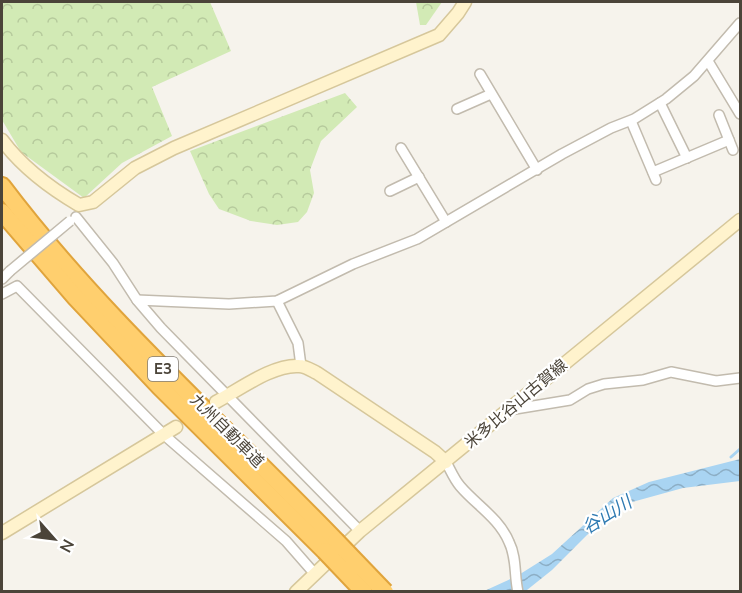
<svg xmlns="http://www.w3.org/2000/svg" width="742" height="593" viewBox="0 0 742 593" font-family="'Nunito Sans','Noto Sans JP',sans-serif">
  <defs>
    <pattern id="forest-crowns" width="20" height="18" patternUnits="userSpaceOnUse" patternTransform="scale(1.5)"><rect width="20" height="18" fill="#d2eab5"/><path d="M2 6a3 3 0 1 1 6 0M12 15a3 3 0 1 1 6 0" fill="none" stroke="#b6ca9c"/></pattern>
    <pattern id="water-waves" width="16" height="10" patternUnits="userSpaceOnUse" patternTransform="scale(1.5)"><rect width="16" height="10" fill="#a9d4f2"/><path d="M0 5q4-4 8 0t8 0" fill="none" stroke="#8caec5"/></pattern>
  </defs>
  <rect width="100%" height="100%" fill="#f6f3ec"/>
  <!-- forest -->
  <g fill="url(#forest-crowns)">
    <polygon points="2,2 210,2 231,51 152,87 172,136 122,163 84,198 21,152 2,120"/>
    <polygon points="416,2 442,2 426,25 420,25"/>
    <polygon points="345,93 357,107 321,141 310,170 314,193 307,212 298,222 277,225 251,221 219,209 209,194 190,151"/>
  </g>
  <!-- water -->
  <polygon fill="url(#water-waves)" points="740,459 740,481 683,488 625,504 587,535 552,570 527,590 482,592 517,576 552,554 613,498 649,482"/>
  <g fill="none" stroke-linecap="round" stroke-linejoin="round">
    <!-- stream -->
    <polyline stroke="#a9d4f2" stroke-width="3" points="731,457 740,449"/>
    <!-- street casing -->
    <g stroke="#c2bbae" stroke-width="12">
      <g id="street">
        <polyline points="708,61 740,114"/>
        <polyline points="480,74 537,170"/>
        <polyline points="660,103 687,158"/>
        <polyline points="457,109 491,94"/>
        <polyline points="719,115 733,150"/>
        <polyline points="631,121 656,180"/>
        <polyline points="401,148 446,222"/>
        <polyline points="653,172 729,140"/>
        <polyline points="390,191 419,177"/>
        <polyline points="76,217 113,263 137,300 161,328 360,531"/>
        <polyline points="2,279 10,271"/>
        <polyline points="2,294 17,286 163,434 286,541 314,573"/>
        <polyline points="137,300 229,304 277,301 353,264 417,239 562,154 611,128 634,119 666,99 694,76 740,23"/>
        <polyline points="277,301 298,343 301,366"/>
        <polyline points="509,410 570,400 588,389 604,384 643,380 671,372 716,381 740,378"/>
        <path d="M446,462C450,469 454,479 460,486C476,505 499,518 509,542C517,558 514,575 518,592"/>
      </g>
    </g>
    <!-- secondary casing -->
    <g stroke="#d6c79b" stroke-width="15">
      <g id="secondary">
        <path d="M2,140C22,167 50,188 79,205L93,202L135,168L174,148L439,35L458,13L465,2"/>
        <path d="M216,402C239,390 273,364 299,366C305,366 311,370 317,373L435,452L446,462"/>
        <polyline points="2,533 176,427"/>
        <polyline points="296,592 360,531 740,220"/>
      </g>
    </g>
    <!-- highway casing -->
    <g stroke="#e0a43c" stroke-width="20">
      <g id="highway">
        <path d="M2,186C100,316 223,424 336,541"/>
        <polyline points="2,212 76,298 159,386 325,551"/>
      </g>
    </g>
    <!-- street -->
    <use href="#street" stroke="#fff" stroke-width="9"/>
    <!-- secondary -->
    <use href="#secondary" stroke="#fff3cd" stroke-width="12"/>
    <!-- highway -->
    <use href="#highway" stroke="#ffcf6e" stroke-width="16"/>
    <!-- street-bridge casing -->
    <g stroke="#c2bbae" stroke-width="12" stroke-linecap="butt">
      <polyline id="street-bridge" points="10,271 70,221"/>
    </g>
    <!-- highway-bridge casing -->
    <g stroke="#e0a43c" stroke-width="20" stroke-linecap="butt">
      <g id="highway-bridge">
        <polyline points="336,541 385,592"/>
        <polyline points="325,551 364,592"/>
      </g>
    </g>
    <!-- street-bridge -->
    <use href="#street-bridge" stroke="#fff" stroke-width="9"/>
    <!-- highway-bridge -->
    <use href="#highway-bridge" stroke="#ffcf6e" stroke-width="16"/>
  </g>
  <g text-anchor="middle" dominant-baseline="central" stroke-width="4.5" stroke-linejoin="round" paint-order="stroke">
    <!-- shield labels -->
    <rect fill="#fff" stroke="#817c74" stroke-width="1.5" x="148" y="357" width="30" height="24" rx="4.5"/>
    <g font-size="15" font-weight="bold" fill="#4b4439">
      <text x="163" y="369">E3</text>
    </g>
    <!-- street labels -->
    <g font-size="16" fill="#4b4439" stroke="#fff">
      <text transform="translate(516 404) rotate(-40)">米多比谷山古賀線</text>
      <text transform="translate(227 431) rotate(45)">九州自動車道</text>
    </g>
    <!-- water labels -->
    <g font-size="18" font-style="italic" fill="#2e7ab2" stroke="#fff">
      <text transform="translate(607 515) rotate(-32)">谷山川</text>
    </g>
  </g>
  <!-- border -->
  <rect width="742" height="593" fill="none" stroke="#4b4439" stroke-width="6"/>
  <!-- north arrow -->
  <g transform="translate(54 539) rotate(118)" stroke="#ffffff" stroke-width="4.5" paint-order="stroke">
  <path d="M0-4.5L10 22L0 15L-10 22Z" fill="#4b4439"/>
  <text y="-9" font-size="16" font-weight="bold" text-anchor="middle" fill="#4b4439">N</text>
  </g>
</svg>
